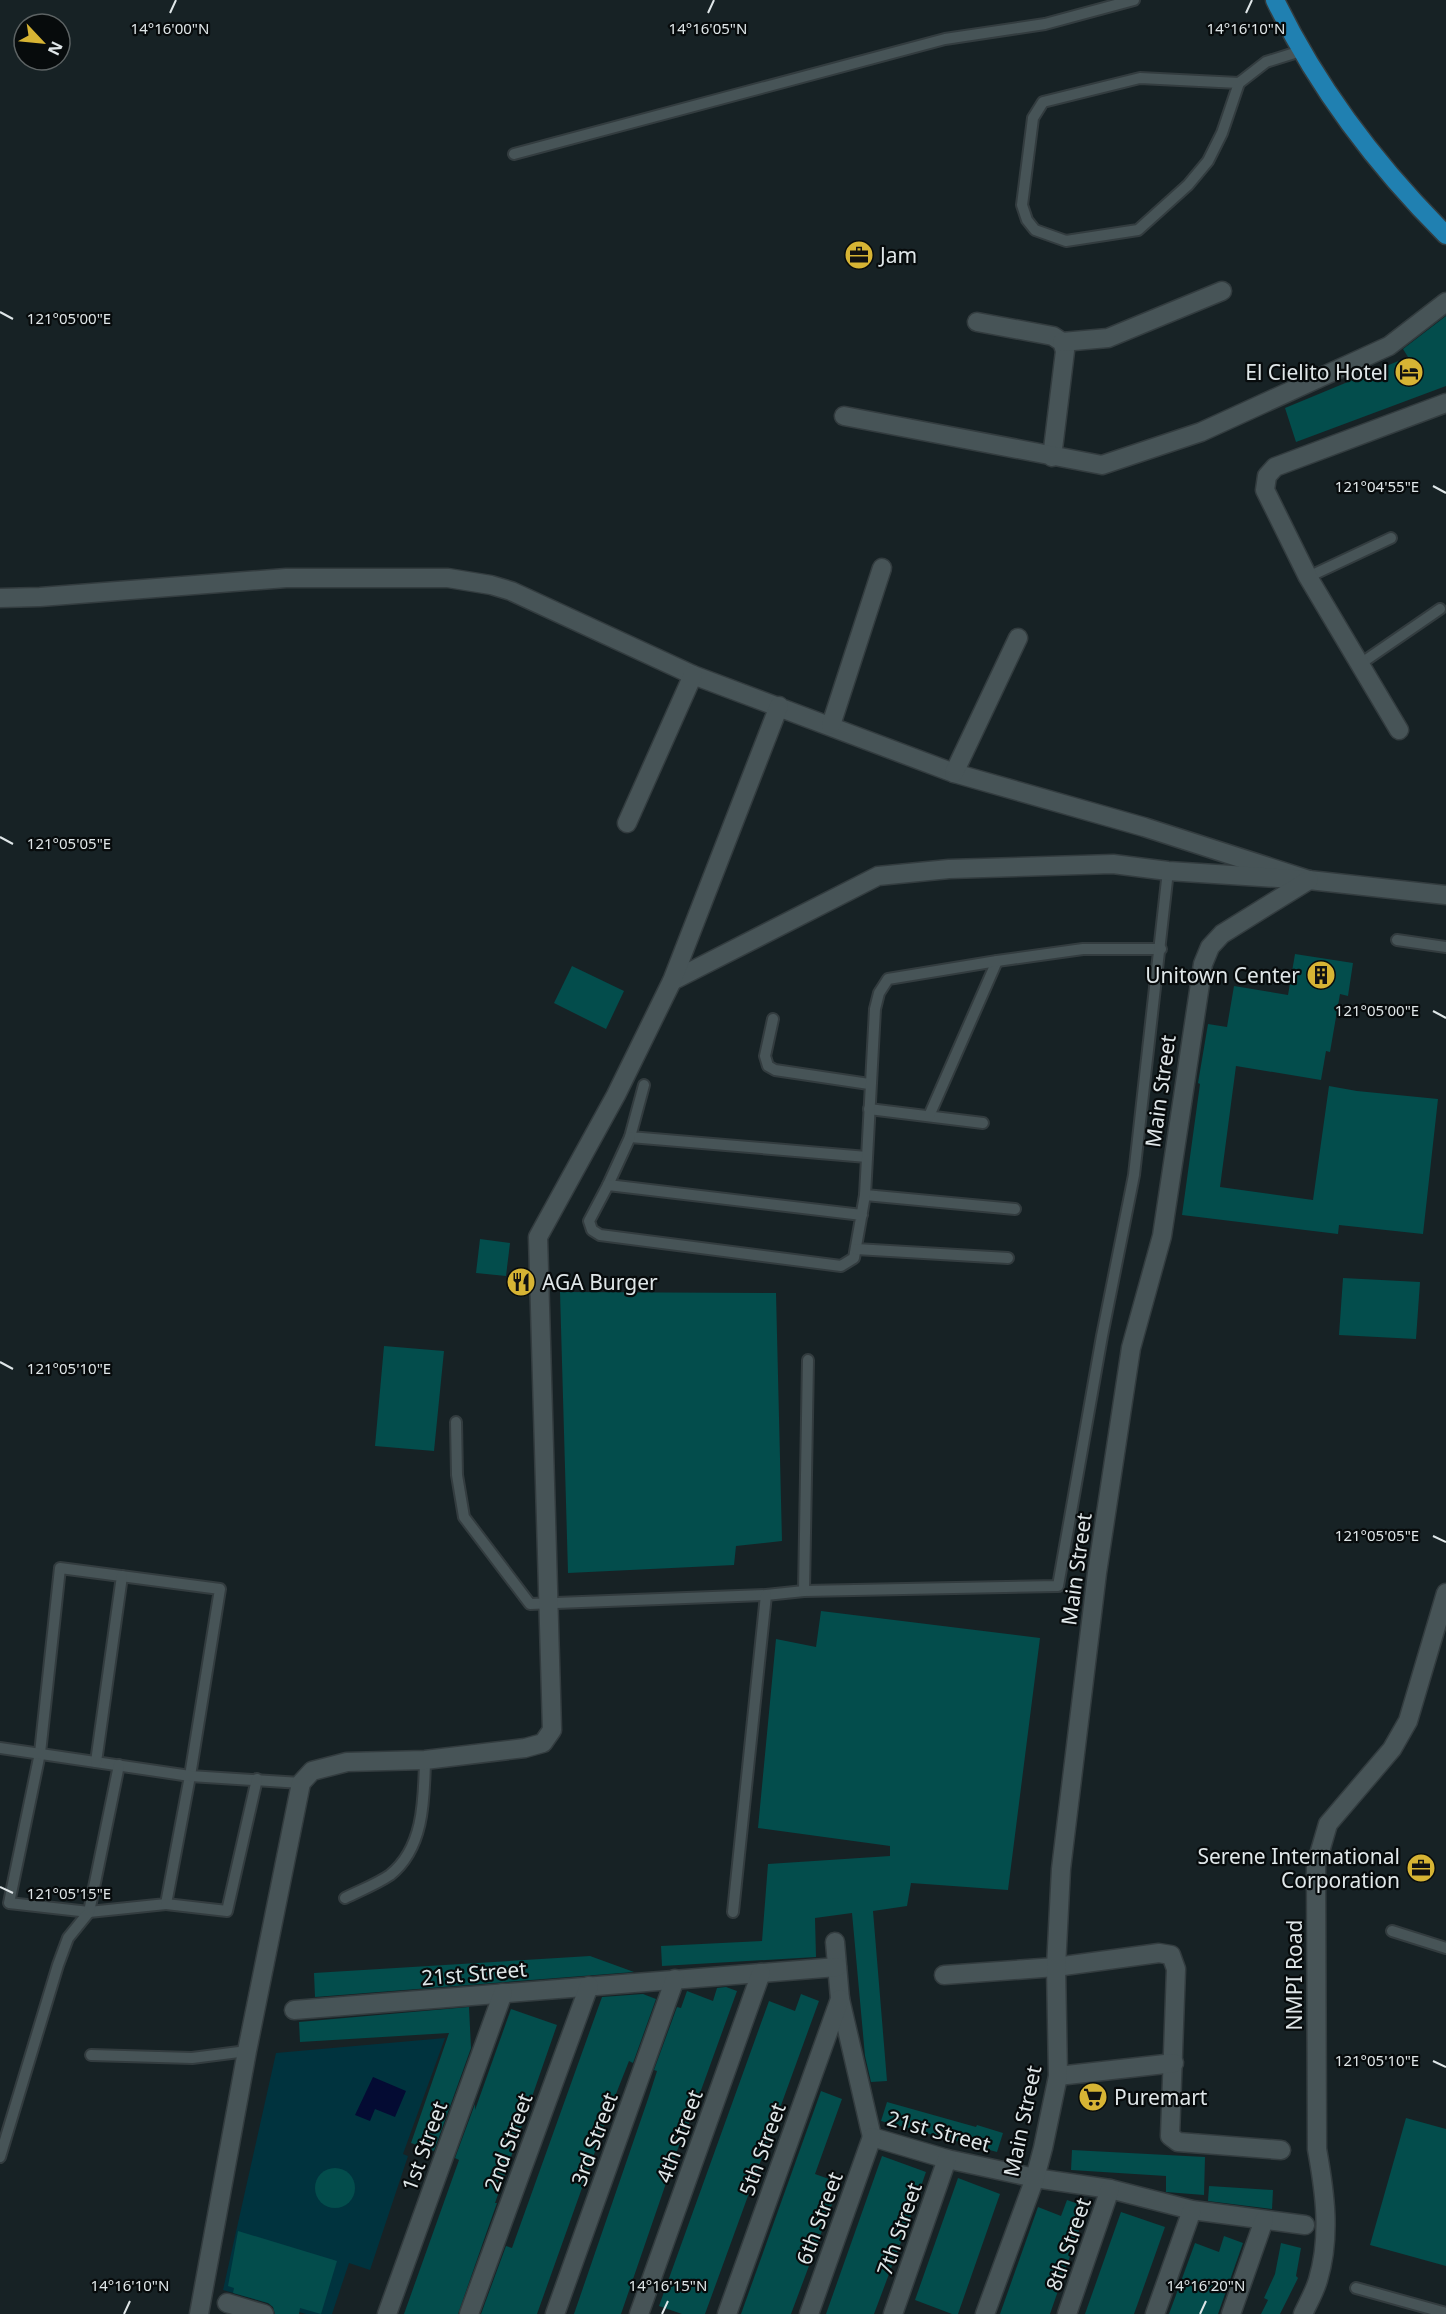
<svg xmlns="http://www.w3.org/2000/svg" width="1446" height="2314" viewBox="0 0 1446 2314" font-family="'Noto Sans',sans-serif">
  <rect width="100%" height="100%" fill="#172225"/>
  <!-- green -->
  <polygon fill="#00333e" points="445,2038 403,2154 408,2156 370,2270 349,2263 332,2314 306,2314 223,2290 276,2053"/>
  <!-- water -->
  <polygon fill="#040b33" points="373,2077 406,2091 395,2117 375,2109 370,2121 355,2115"/>
  <!-- building -->
  <g fill="#034d4c">
    <polygon points="1446,316 1446,386 1296,442 1285,408 1408,357 1403,349"/>
    <polygon points="1295,954 1353,963 1348,996 1340,994 1330,1052 1326,1051 1321,1080 1236,1066 1220,1187 1313,1200 1329,1086 1357,1091 1438,1099 1423,1234 1339,1225 1338,1234 1182,1215 1200,1084 1198,1083 1208,1024 1227,1027 1234,986 1288,995"/>
    <polygon points="572,966 624,991 606,1029 554,1003"/>
    <polygon points="480,1239 510,1243 506,1276 476,1273"/>
    <polygon points="1343,1278 1420,1282 1416,1339 1339,1335"/>
    <polygon points="560,1292 776,1293 782,1541 736,1546 734,1565 568,1573"/>
    <polygon points="384,1346 444,1351 434,1451 375,1446"/>
    <polygon points="821,1611 1040,1638 1008,1890 911,1883 907,1906 873,1911 887,2081 871,2082 865,2056 852,1913 815,1918 816,1957 662,1966 661,1946 762,1941 768,1864 890,1856 890,1846 758,1828 776,1639 816,1647"/>
    <polygon points="590,1956 634,1972 315,1997 314,1973"/>
    <polygon points="726,1987 737,1991 687,2129 685,2128 621,2314 574,2314 648,2099 657,2071 654,2070 677,2007 681,2008 687,1991 713,2001 717,1988"/>
    <polygon points="643,1994 656,1999 633,2063 629,2061 612,2104 537,2314 481,2314 506,2246 512,2248 602,1997"/>
    <polygon points="801,1994 819,2001 705,2314 682,2314 659,2306 769,2001 795,2011"/>
    <polygon points="469,2007 471,2048 434,2151 411,2143 449,2033 300,2042 299,2022"/>
    <polygon points="511,2009 557,2025 495,2203 497,2203 487,2231 458,2314 404,2314 459,2160 455,2158 475,2104 475,2110"/>
    <polygon points="821,2091 842,2099 815,2174 840,2183 791,2314 741,2314"/>
    <polygon points="887,2102 976,2127 977,2125 1003,2133 997,2152 881,2121"/>
    <polygon points="1406,2118 1446,2129 1446,2266 1370,2245"/>
    <polygon points="1072,2150 1205,2157 1204,2195 1166,2192 1166,2176 1071,2170"/>
    <polygon points="882,2156 926,2172 910,2218 874,2314 826,2314"/>
    <circle cx="335" cy="2188" r="20"/>
    <polygon points="958,2178 1000,2194 958,2314 952,2314 915,2300"/>
    <polygon points="1209,2186 1273,2190 1272,2209 1208,2201"/>
    <polygon points="1067,2200 1087,2207 1050,2314 1000,2314 1038,2207 1061,2216"/>
    <polygon points="1121,2212 1165,2227 1148,2275 1134,2314 1085,2314"/>
    <polygon points="238,2231 337,2261 321,2314 300,2308 299,2314 275,2314 273,2307 268,2303 233,2293 234,2288 228,2286"/>
    <polygon points="1224,2236 1243,2243 1218,2314 1169,2314 1195,2243 1219,2252"/>
    <polygon points="1281,2243 1301,2248 1296,2276 1298,2278 1280,2314 1261,2314 1268,2300 1264,2298 1275,2274"/>
  </g>
  <g fill="none" stroke-linecap="round" stroke-linejoin="round">
    <!-- service casing -->
    <g stroke="#333c3f" stroke-width="14">
      <g id="service">
        <polyline points="1239,83 1140,78 1043,102 1033,118 1022,205 1027,220 1035,230 1066,241 1138,230 1188,185 1208,161 1222,133 1239,83 1266,62 1301,51"/>
        <polyline points="514,154 945,39 1045,24 1134,0"/>
        <polyline points="1308,577 1391,538"/>
        <polyline points="1360,664 1440,609"/>
        <polyline points="1397,940 1446,947"/>
        <polyline points="773,1019 765,1056 768,1066 775,1070 869,1084"/>
        <polyline points="644,1085 630,1137 867,1157"/>
        <polyline points="869,1109 983,1123"/>
        <polyline points="929,1116 997,961"/>
        <polyline points="608,1185 630,1137"/>
        <polyline points="865,1195 1015,1209"/>
        <polyline points="862,1215 608,1185 589,1221 592,1230 600,1235 841,1266 854,1258 865,1195 875,1009 879,993 888,979 997,961 1083,949 1161,949"/>
        <polyline points="856,1249 1008,1258"/>
        <polyline points="456,1422 457,1475 464,1517 530,1604 766,1595 804,1591 1058,1586 1102,1336 1134,1175 1168,871"/>
        <polygon points="60,1568 220,1589 190,1776 166,1904 89,1912 9,1903 40,1753"/>
        <polyline points="804,1591 808,1360"/>
        <polyline points="0,1748 190,1776 301,1783"/>
        <polyline points="96,1762 122,1576"/>
        <path d="M345,1898C359,1891 377,1884 390,1875C424,1848 424,1800 425,1760"/>
        <polyline points="166,1904 227,1911 257,1779"/>
        <polyline points="733,1912 766,1595"/>
        <polyline points="1392,1931 1446,1948"/>
        <polyline points="91,2055 192,2058 247,2051"/>
        <polyline points="0,2157 58,1965 68,1938 89,1912 119,1765"/>
        <polyline points="1356,2288 1446,2313"/>
      </g>
    </g>
    <!-- minor casing -->
    <g stroke="#333c3f" stroke-width="21">
      <g id="minor">
        <polyline points="977,322 1053,336 1062,342 1065,351 1052,457"/>
        <polyline points="1062,342 1108,338 1222,291"/>
        <polyline points="844,416 1102,465 1201,432 1389,346 1446,302"/>
        <polyline points="0,598 40,597 286,578 448,578 491,585 511,591 693,675 954,773 1144,827 1309,880"/>
        <polyline points="831,725 882,568"/>
        <polyline points="1399,730 1308,577 1265,490 1267,476 1275,467 1446,403"/>
        <polyline points="954,773 1018,638"/>
        <polyline points="627,823 693,675"/>
        <polyline points="672,981 878,876 949,869 1113,864 1168,871 1309,880 1446,895"/>
        <polyline points="835,1942 840,1999 872,2137"/>
        <polyline points="944,1975 1056,1967 1159,1953 1171,1955 1176,1969 1170,2136 1178,2142 1281,2150"/>
        <polyline points="294,2010 837,1967"/>
        <polyline points="1058,2076 1174,2063"/>
        <polyline points="872,2137 947,2159 1035,2178 1110,2189 1192,2210 1305,2225"/>
        <polyline points="227,2303 264,2314"/>
        <polyline points="199,2314 247,2051 301,1783 312,1771 347,1762 425,1760 525,1748 543,1743 552,1730 538,1237 616,1095 672,981 779,706"/>
        <polyline points="387,2314 503,1993"/>
        <polyline points="469,2314 589,1986"/>
        <polyline points="555,2314 675,1979"/>
        <polyline points="639,2314 761,1973"/>
        <polyline points="727,2314 840,1999"/>
        <polyline points="809,2314 872,2137"/>
        <polyline points="893,2314 947,2159"/>
        <polyline points="985,2314 1035,2178 1043,2148 1058,2076 1056,1967 1061,1869 1097,1573 1131,1348 1162,1236 1203,964 1210,947 1222,934 1309,880"/>
        <polyline points="1067,2314 1110,2189"/>
        <polyline points="1155,2314 1192,2210"/>
        <polyline points="1231,2314 1264,2220"/>
        <path d="M1303,2314C1308,2303 1315,2291 1318,2280C1331,2236 1325,2193 1317,2149L1316,1865L1328,1824L1392,1749L1408,1721L1446,1593"/>
      </g>
    </g>
    <!-- primary casing -->
    <g stroke="#333c3f" stroke-width="21">
      <path id="primary" d="M1275,0C1317,87 1378,167 1446,235"/>
    </g>
    <!-- service -->
    <use href="#service" stroke="#475457" stroke-width="10"/>
    <!-- minor -->
    <use href="#minor" stroke="#475457" stroke-width="18"/>
    <!-- primary -->
    <use href="#primary" stroke="#2080b1" stroke-width="18"/>
  </g>
  <!-- ticks -->
  <path fill="none" stroke="#dfe6e8" stroke-width="2" d="M170,13L176,0M708,13L714,0M1246,13L1252,0M0,312L13,319M1433,486L1446,493M0,837L13,844M1433,1011L1446,1018M0,1362L13,1369M1433,1536L1446,1542M0,1887L13,1893M1433,2061L1446,2067M124,2314L130,2301M662,2314L668,2301M1200,2314L1206,2301"/>
  <!-- icons -->
  <defs>
    <g id="office-disc" transform="scale(1.5)"><circle r="9.5" fill="#d7b434" stroke="#070b0c"/><path d="M-6-3h4V-5.5h4V-3h4V5H-6ZM-1-4.5V-3h2v-1.5ZM-6 0V1H6V0Z" fill="#111"/></g>
    <g id="hotel-disc" transform="scale(1.5)"><circle r="9.5" fill="#d7b434" stroke="#070b0c"/><path d="M-6-4.5h1.5V1H6V5H4.5V3h-9V5H-6ZM-4 0a1.8 1.8 0 1 1 3.6 0ZM.5 0V-2.5h3Q6-2.5 6 0Z" fill="#111"/></g>
    <g id="building-disc" transform="scale(1.5)"><circle r="9.5" fill="#d7b434" stroke="#070b0c"/><path d="M-4-6H4V6H1V3H-1V6H-4ZM-2.5-4.3h1.7v1.8h-1.7ZM.8-4.3h1.7v1.8H.8ZM-2.5-1h1.7V.8h-1.7ZM.8-1h1.7V.8H.8Z" fill="#111"/></g>
    <g id="restaurant-disc" transform="scale(1.5)"><circle r="9.5" fill="#d7b434" stroke="#070b0c"/><path d="M-5-6h1v4h1v-4h1v4h1v-4h1v5L-1.5 .5V6h-2V.5L-5-1ZM5-6V6H3V1.5H1.5Q1.5-4 5-6Z" fill="#111"/></g>
    <g id="supermarket-disc" transform="scale(1.5)"><circle r="9.5" fill="#d7b434" stroke="#070b0c"/><path d="M-6-5.5h2.5l.6 2H6L4.5 2H-2.5L-4.4-4H-6ZM-1.5 3.2a1.3 1.3 0 1 0 .1 0ZM3 3.2a1.3 1.3 0 1 0 .1 0Z" fill="#111"/></g>
  </defs>
  <g fill-rule="evenodd">
    <use href="#office-disc" x="859" y="255"/>
    <use href="#hotel-disc" x="1409" y="372"/>
    <use href="#building-disc" x="1321" y="975"/>
    <use href="#restaurant-disc" x="521" y="1282"/>
    <use href="#office-disc" x="1421" y="1868"/>
    <use href="#supermarket-disc" x="1093" y="2097"/>
  </g>
  <g text-anchor="middle" dominant-baseline="central" stroke-width="4.5" stroke-linejoin="round" paint-order="stroke">
    <!-- poi labels -->
    <g font-size="21" fill="#dfe6e8" stroke="#070b0c" text-anchor="start">
      <text x="880" y="255">Jam</text>
      <text x="1388" y="372" text-anchor="end">El Cielito Hotel</text>
      <text x="1300" y="975" text-anchor="end">Unitown Center</text>
      <text x="542" y="1282">AGA Burger</text>
      <text x="1400" y="1856" text-anchor="end">Serene International<tspan x="1400" dy="24">Corporation</tspan></text>
      <text x="1114" y="2097">Puremart</text>
    </g>
    <!-- street labels -->
    <g font-size="21" fill="#dfe6e8" stroke="#070b0c">
      <text transform="translate(1160 1091) rotate(-82)">Main Street</text>
      <text transform="translate(1076 1569) rotate(-82)">Main Street</text>
      <text transform="translate(474 1973) rotate(-5)">21st Street</text>
      <text transform="translate(1294 1975) rotate(-90)">NMPI Road</text>
      <text transform="translate(1022 2121) rotate(-78)">Main Street</text>
      <text transform="translate(939 2131) rotate(15)">21st Street</text>
      <text transform="translate(679 2136) rotate(-70)">4th Street</text>
      <text transform="translate(594 2139) rotate(-70)">3rd Street</text>
      <text transform="translate(508 2142) rotate(-70)">2nd Street</text>
      <text transform="translate(424 2146) rotate(-70)">1st Street</text>
      <text transform="translate(762 2149) rotate(-70)">5th Street</text>
      <text transform="translate(819 2218) rotate(-70)">6th Street</text>
      <text transform="translate(899 2229) rotate(-71)">7th Street</text>
      <text transform="translate(1068 2244) rotate(-71)">8th Street</text>
    </g>
  </g>
  <g font-size="15" text-anchor="middle" fill="#dfe6e8" stroke="#070b0c" stroke-width="4.5" stroke-linejoin="round" paint-order="stroke">
    <text x="170" y="34">14°16'00"N</text>
    <text x="708" y="34">14°16'05"N</text>
    <text x="1246" y="34">14°16'10"N</text>
    <text x="69" y="324">121°05'00"E</text>
    <text x="1377" y="492">121°04'55"E</text>
    <text x="69" y="849">121°05'05"E</text>
    <text x="1377" y="1016">121°05'00"E</text>
    <text x="69" y="1374">121°05'10"E</text>
    <text x="1377" y="1541">121°05'05"E</text>
    <text x="69" y="1899">121°05'15"E</text>
    <text x="1377" y="2066">121°05'10"E</text>
    <text x="130" y="2291">14°16'10"N</text>
    <text x="668" y="2291">14°16'15"N</text>
    <text x="1206" y="2291">14°16'20"N</text>
  </g>
  <!-- north arrow -->
  <g transform="translate(42 42) rotate(116)"><circle r="28" fill="#070b0c" stroke="#5d6364" stroke-width="1.5"/>
  <path d="M0-4.5L10 22L0 15L-10 22Z" fill="#d7b434"/>
  <text y="-9" font-size="16" font-weight="bold" text-anchor="middle" fill="#dfe6e8">N</text>
  </g>
</svg>
